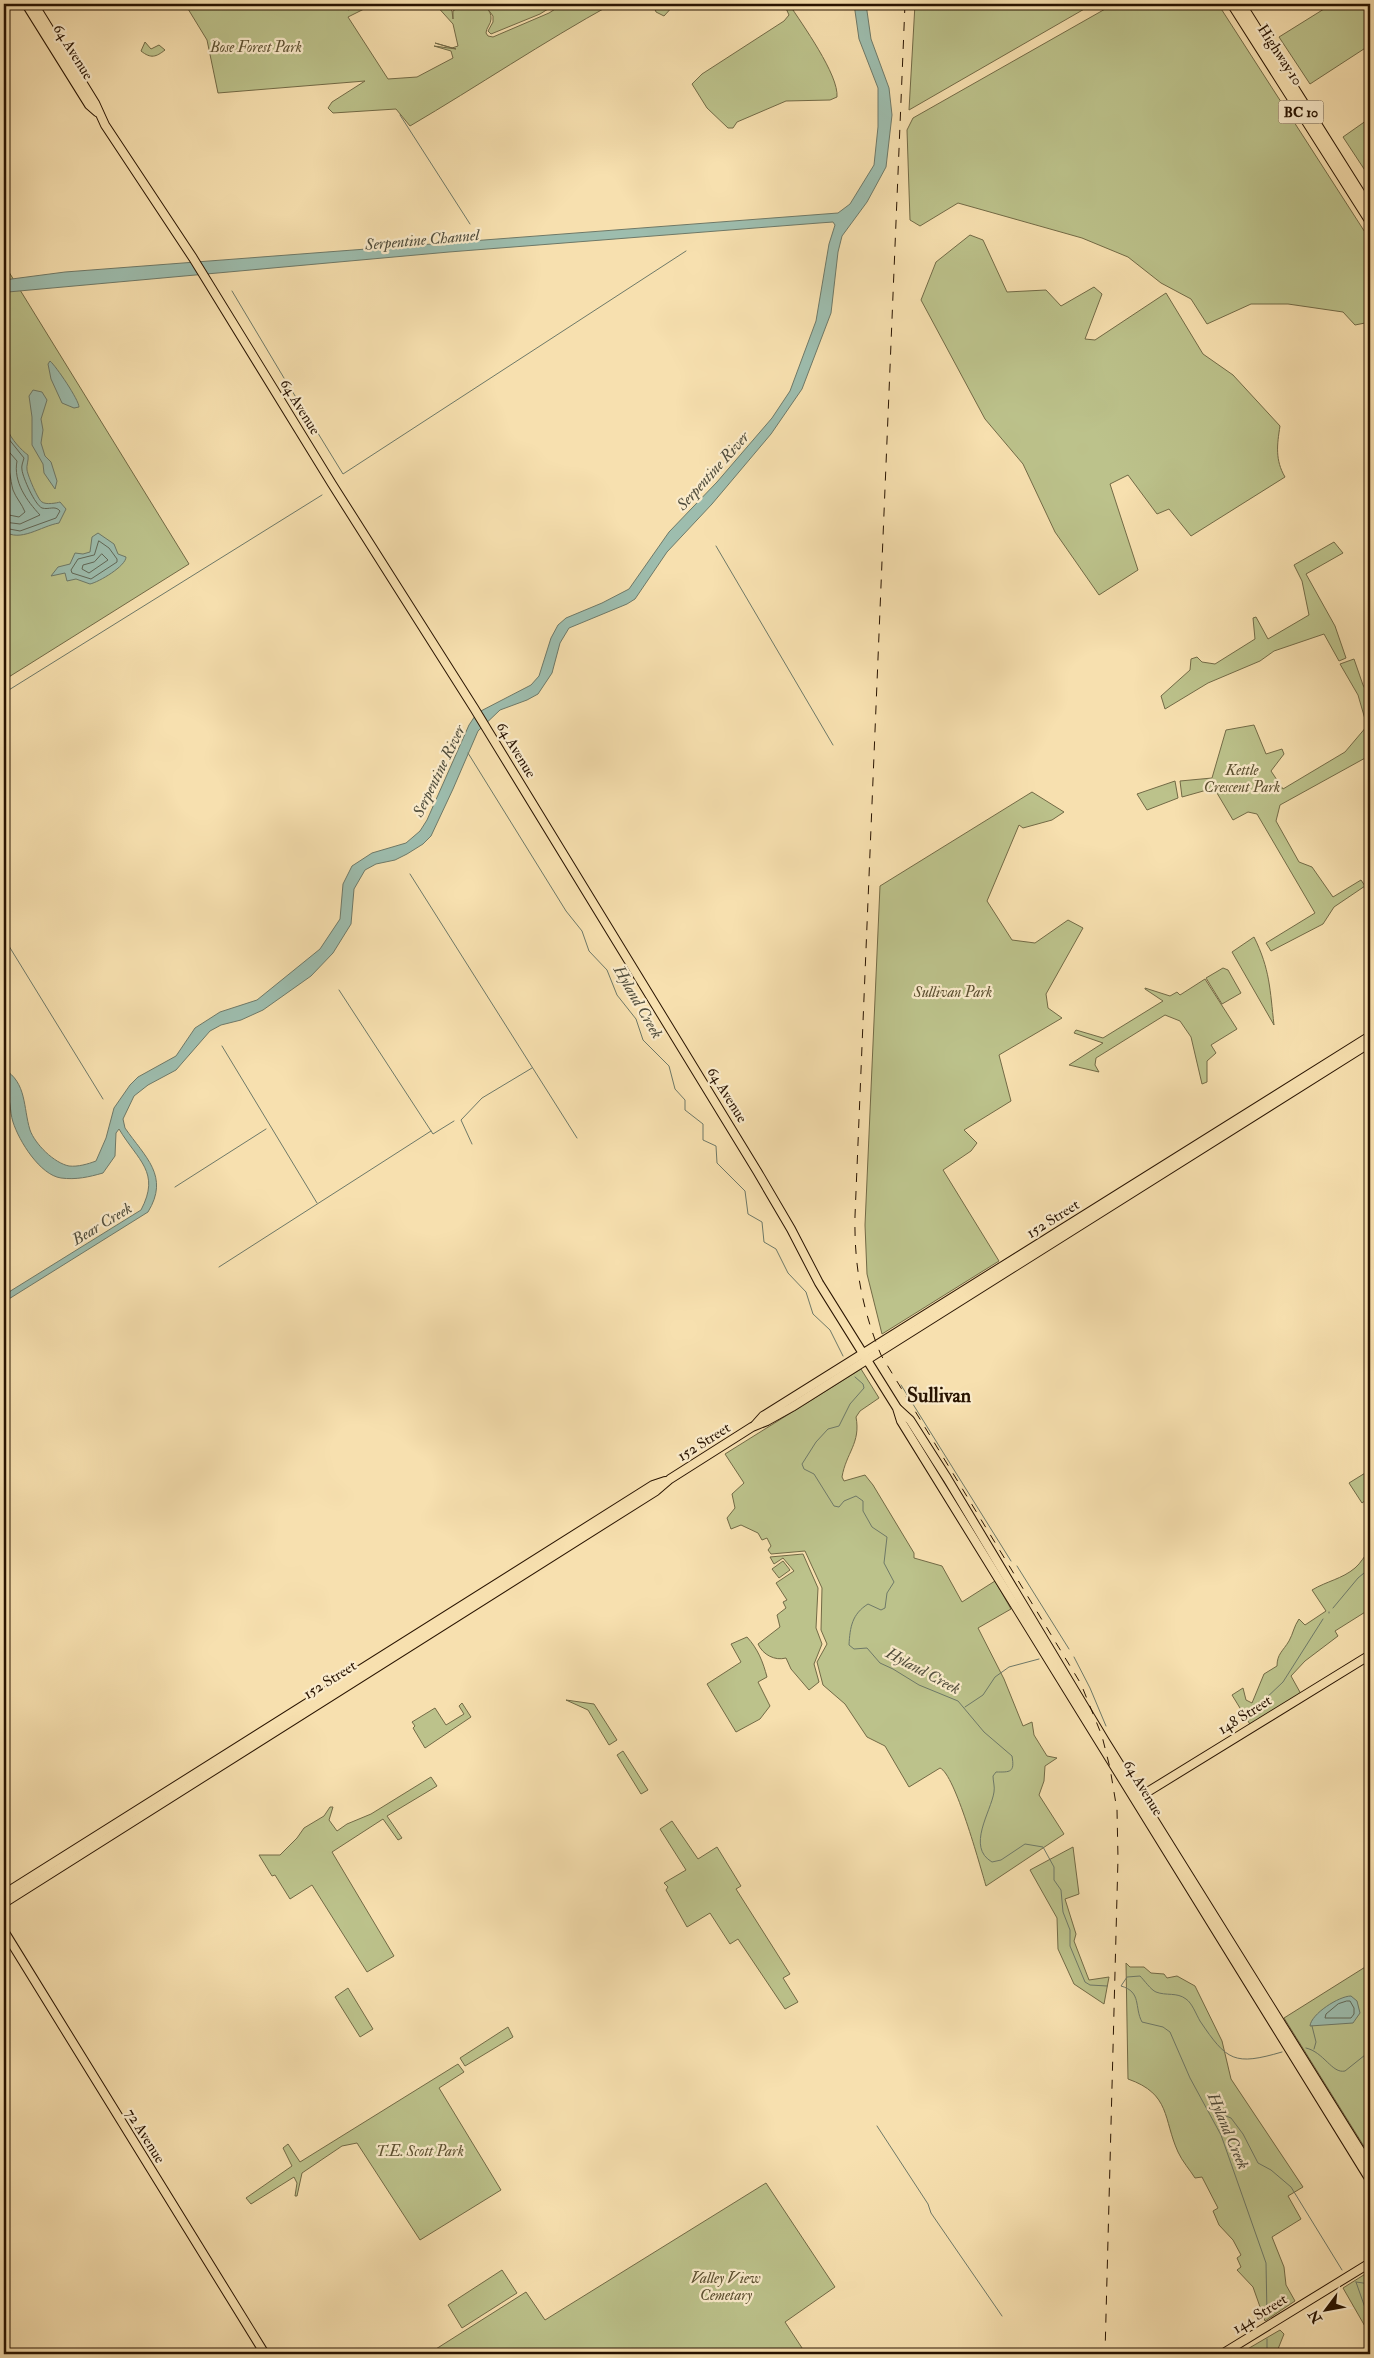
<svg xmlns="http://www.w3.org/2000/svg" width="1374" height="2358" viewBox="0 0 1374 2358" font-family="'IM FELL Double Pica',serif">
  <rect width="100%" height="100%" fill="#f7e0af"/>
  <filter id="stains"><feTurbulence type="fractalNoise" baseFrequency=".004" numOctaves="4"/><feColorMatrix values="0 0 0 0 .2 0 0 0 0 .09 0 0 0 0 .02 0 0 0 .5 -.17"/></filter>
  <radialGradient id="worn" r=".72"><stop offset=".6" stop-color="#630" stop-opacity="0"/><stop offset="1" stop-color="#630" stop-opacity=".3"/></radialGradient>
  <!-- green -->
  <g fill="#bcc28b" stroke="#726a46">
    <path d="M185,4H348V10L362,4H369L370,6L348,17L388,79L417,77L453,58L451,51L434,46L456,49L435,43L452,48L458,46L453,24L435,4H464L453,9L447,4L452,11L453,19V11C463,4 492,0 491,19C491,24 486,28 486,33L488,36L493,37L549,13L563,4H612C543,42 478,86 410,126L396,109L333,113L328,108L332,102L365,81L218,93L207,40Z"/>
    <polygon points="484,4 556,4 540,14 491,34 488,31 493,22 493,16"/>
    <polygon points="653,4 675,4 664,16 656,12"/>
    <path d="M784,4H789C802,24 839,75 837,97L830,100L786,101L737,122L733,128H728L707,108L692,84L702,74L784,21L789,15Z"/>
    <polygon points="915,4 1093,4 909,110"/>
    <polygon points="1114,4 1218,4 1370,240 1370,322 1355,325 1343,312 1288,304 1251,304 1207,324 1191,299 1161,283 1128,257 1082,238 958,203 920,226 910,220 907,130 913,118"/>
    <polygon points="1332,4 1370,4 1370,45 1310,84 1279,37"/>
    <path d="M145,42L151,49L159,45L165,50C156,57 151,59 141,51Z"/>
    <polygon points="1370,118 1370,178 1343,137"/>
    <path d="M970,235L983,240L1007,292L1046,290L1061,306L1094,287L1102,294L1085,339L1095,340L1166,293L1203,354L1233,375L1280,426C1277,445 1275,460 1285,477L1191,536L1169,509L1157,514L1128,475L1110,484L1138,570L1099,595L1055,532L1023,464L985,419L921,300L936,262Z"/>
    <polygon points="4,264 189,564 4,680"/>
    <polygon points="1334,542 1343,553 1306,574 1335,626 1346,658 1339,661 1324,634 1274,651 1260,661 1208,683 1165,709 1161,696 1190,670 1191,659 1197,657 1202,662 1215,664 1255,639 1253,618 1256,617 1268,639 1309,615 1302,581 1294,565"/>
    <polygon points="1354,659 1363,685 1370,698 1370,762 1367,757 1280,805 1276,821 1299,862 1312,867 1333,897 1361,880 1365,886 1334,907 1323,924 1271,951 1266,943 1315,913 1257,814 1248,812 1233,820 1214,788 1182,797 1180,781 1212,778 1226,730 1254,725 1266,754 1282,749 1284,754 1271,771 1283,789 1345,752 1367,726 1358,695 1340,664"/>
    <polygon points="1175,781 1178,798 1147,810 1137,794"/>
    <polygon points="1032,792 1064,812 1052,820 1023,828 1019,825 987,901 1012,940 1035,943 1068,920 1083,928 1046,994 1048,1008 1062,1018 999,1055 1011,1101 964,1130 977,1143 971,1151 943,1170 999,1261 882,1334 867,1274 865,1225 880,886"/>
    <path d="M1254,937C1270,969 1270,990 1274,1025L1232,952Z"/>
    <polygon points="1223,968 1228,970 1241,993 1222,1004 1206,978"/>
    <polygon points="1205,979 1237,1029 1211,1045 1216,1053 1207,1061 1207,1082 1202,1084 1191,1037 1180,1021 1165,1015 1096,1058 1095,1065 1099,1072 1069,1065 1103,1043 1074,1033 1076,1030 1103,1038 1163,1001 1145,989 1145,988 1170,996 1177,992 1180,995"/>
    <path d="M861,1369L879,1398L860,1411L856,1417C861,1443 846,1453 842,1477L844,1481L865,1475L873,1485L914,1553V1558L942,1566L962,1602L995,1581L1011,1609L978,1628L1004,1679L1023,1726L1032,1722L1034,1735L1047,1756L1057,1758L1045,1766L1044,1781L1039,1795L1064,1834L986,1886C980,1866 955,1774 940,1768L909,1787L885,1746L867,1737L845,1704L823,1685L817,1662L827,1644L821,1630L822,1588L805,1551L771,1554L768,1550L771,1546L767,1538L762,1540L758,1533L741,1525L731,1529L727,1518L735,1508L732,1494L744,1483L725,1454Z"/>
    <polygon points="1370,1470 1370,1497 1362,1503 1349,1483"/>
    <path d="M1370,1550V1609L1335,1631L1338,1636L1305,1661L1291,1676L1301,1694L1251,1726L1232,1695L1243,1688L1246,1700L1252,1703L1264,1674L1277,1666C1277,1654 1283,1651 1289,1641C1293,1634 1294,1626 1299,1619L1305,1625L1326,1611L1312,1590C1327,1581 1342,1579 1355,1568C1361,1563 1364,1556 1370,1550Z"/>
    <path d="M803,1554L818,1588L816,1628L822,1644L814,1664L819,1682L809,1690L791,1669L786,1658C775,1661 763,1655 758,1644L780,1627L777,1615L786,1608L783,1602L787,1600L776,1583L794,1571L783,1558L774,1564L770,1557Z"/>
    <polygon points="783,1561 790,1570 779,1578 772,1569"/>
    <path d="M747,1637C758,1649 763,1662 767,1677L758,1682L770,1706L760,1719L736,1732L707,1684L741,1662L731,1644Z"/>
    <polygon points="566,1700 594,1704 617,1740 609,1745 588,1710"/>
    <polygon points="462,1703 471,1717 425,1748 413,1728 415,1726 412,1722 435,1708 446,1725 464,1714 459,1706"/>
    <polygon points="623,1751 648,1790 641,1794 617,1755"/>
    <polygon points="431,1777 437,1786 387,1816 402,1838 398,1840 383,1819 332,1852 394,1956 367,1972 312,1885 290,1899 275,1875 272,1876 259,1855 280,1855 297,1838 304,1828 324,1816 330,1807 333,1807 329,1820 337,1831 347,1824 371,1814"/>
    <polygon points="672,1821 698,1859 717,1847 741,1886 736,1889 790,1974 783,1978 798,2002 785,2009 738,1939 730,1944 710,1913 687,1927 666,1890 668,1887 664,1883 686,1870 660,1829"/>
    <polygon points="1073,1847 1079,1894 1065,1899 1076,1934 1074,1941 1089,1980 1109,1977 1104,2004 1074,1984 1058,1949 1057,1918 1030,1870"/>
    <path d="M1126,1963L1130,1967H1144L1151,1973L1164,1974L1167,1978L1177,1976L1195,1986L1222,2041L1231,2079L1303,2187L1288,2196L1301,2219L1272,2237L1284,2267L1286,2285L1295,2301L1265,2321L1253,2287L1237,2270L1241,2267L1237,2258L1241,2255L1233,2240L1219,2225L1213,2211L1218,2208L1202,2177L1195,2178C1190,2170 1182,2161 1178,2152C1163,2119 1171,2094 1128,2079Z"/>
    <polygon points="1370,1964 1370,2156 1284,2018"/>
    <polygon points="348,1988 373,2029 360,2037 335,1997"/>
    <polygon points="508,2027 513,2037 465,2066 460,2058"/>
    <polygon points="458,2064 464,2072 439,2088 501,2190 420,2240 357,2143 342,2146 302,2173 297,2196 295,2196 297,2183 294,2177 251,2204 246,2198 292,2166 283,2148 288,2144 300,2162"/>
    <polygon points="766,2183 835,2287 785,2322 806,2354 428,2354 526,2292 545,2320"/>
    <polygon points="502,2270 517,2293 462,2328 448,2305"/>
    <polygon points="1370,2271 1370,2335 1343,2288"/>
    <polygon points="1280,2330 1284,2334 1276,2354 1239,2354"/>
  </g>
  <!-- water -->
  <g fill="#9dbdae" stroke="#6e7968">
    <path d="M854,4H866L871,39L889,88L892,115L886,167L867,202L842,236L838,252L831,313L802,389L771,434L712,504L667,552L635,599L627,604L569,628L560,643L552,673L538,694L527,700L500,710L478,731L453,789L431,836L423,844L407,854L395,860L376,864L365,870L354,889L351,924L333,953L311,976L263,1010L241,1020L221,1025L210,1031L176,1070L148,1085L134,1096L123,1119L125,1128C145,1157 170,1176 148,1212L4,1302V1295L141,1210C161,1172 138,1161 119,1129L116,1133L115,1156L103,1173C89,1177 76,1180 61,1178C40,1175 19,1141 13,1122C9,1110 12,1099 4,1089V1069C27,1083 23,1107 30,1130C35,1144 54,1163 69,1166C78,1167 88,1164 96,1161L106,1138L114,1108L130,1085L138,1077L176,1056L195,1028L220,1012L257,1000L320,949L340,919L343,884L352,866L372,853L406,843L420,831L427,820L469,725L477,713L531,685L539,676L551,638L558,625L566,618L602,603L629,589L669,532L717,482L772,418L790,391L816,321L829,244L835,225L833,222L819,223L449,252L8,292H4V280L65,272L838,213L850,204L874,165L878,127V88L859,39Z"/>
    <path d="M50,361C56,366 79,400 79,407L74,408L62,403L51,379L48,364Z"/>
    <polygon points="33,390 42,392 47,400 41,419 43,430 41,443 45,456 51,462 57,481 55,489 44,473 43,464 32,445 32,417 29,396"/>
    <path d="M4,415C9,420 7,424 8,430C10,438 22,451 28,455C29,460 26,466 27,470C28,476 38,500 42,502C46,505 57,503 60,502L66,509L59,523C41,526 20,543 4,531Z"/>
    <path d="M98,533L114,544L118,554L126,557C126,566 99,582 90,584L76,579L67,581L65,573L51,576L58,567L70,564L75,553L83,554L90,552L92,537Z"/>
    <path d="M1351,1996L1357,2001L1360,2013L1353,2023L1310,2026C1311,2014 1339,1996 1351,1996Z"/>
  </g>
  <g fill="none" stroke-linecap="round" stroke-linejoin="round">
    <!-- shore -->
    <g stroke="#626857" stroke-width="1">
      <path d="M4,433L24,458C23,462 21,466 22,470C23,478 35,505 42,508C49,510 55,505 60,511L56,518L20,531L4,528"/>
      <path d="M4,446L17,461C13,482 27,501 40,515L20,524L4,522"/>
      <path d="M4,456C10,466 10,479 13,490C16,498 22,504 25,512L19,517L4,514"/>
      <polygon points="99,541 109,548 117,559 117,562 91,579 72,573 71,570 78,559 94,555"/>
      <polygon points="102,554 108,560 89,573 82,569 83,565 94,562"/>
      <polygon points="1347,2001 1350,2001 1354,2008 1354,2014 1351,2018 1325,2018 1326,2014 1338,2004"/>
    </g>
    <!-- stream -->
    <g stroke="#6e7968" stroke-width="1">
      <polyline points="400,115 470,224"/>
      <polyline points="232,291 284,378"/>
      <polyline points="289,386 343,474 686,251"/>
      <polyline points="716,546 833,745"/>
      <polyline points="4,693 322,495"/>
      <polyline points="468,753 566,911 582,931 589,951 607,970 617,995 636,1019 643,1040 669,1066 675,1089 685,1100 685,1110 703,1124 703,1140 716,1146 717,1163 745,1191 748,1214 762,1222 764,1242 776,1249 788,1273 806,1292 813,1314 830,1330 843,1356"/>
      <polyline points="410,874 577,1138"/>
      <polyline points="4,938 103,1099"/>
      <polyline points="339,990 433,1134 454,1121"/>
      <polyline points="222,1046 317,1203"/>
      <polyline points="472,1144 461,1120 482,1098 532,1068"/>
      <polyline points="175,1187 266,1129"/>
      <polyline points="219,1267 431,1131"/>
      <polyline points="4,1295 10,1292"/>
      <path d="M855,1377L863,1384L864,1388L850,1404L839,1426L828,1429L816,1442L802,1464L804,1469L814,1474L834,1506L839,1507L844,1501L856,1496L863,1501V1511L872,1527L887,1537L884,1563L894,1582L887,1593L885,1608L881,1610L868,1604C852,1614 850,1627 849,1645L854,1649L867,1648L880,1663L893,1669L919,1685L958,1701L984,1732L1012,1756C1015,1773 1010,1772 996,1772L993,1776C993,1781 995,1787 994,1792C991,1812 966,1847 992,1862L1001,1860L1025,1844L1043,1847L1054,1867V1880L1061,1890L1063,1912L1070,1930V1946L1085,1982L1090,1985L1107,1986"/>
      <polyline points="901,1385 1011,1561"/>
      <polyline points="1017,1566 1069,1649"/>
      <polyline points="1333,1608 1358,1578 1370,1568"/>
      <polyline points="1329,1613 1329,1612"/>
      <polyline points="1074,1657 1090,1688 1106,1726"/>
      <polyline points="965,1707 983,1695 995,1677 1009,1667 1039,1659"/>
      <polyline points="1261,1710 1263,1701 1283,1682 1323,1619"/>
      <polyline points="1312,2026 1316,2042 1314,2049"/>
      <path d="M1306,2048C1324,2052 1332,2074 1345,2071L1370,2051"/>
      <polyline points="1208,2109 1231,2118 1243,2134 1258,2163 1271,2170 1291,2187 1342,2270"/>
      <polyline points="877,2126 928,2204 931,2213 1002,2316"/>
      <polyline points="1356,2282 1370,2322"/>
      <polyline points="1356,2282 1370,2284"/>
      <path d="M1267,2314L1266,2263L1221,2135L1190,2078L1170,2032L1163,2027L1142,2022C1134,2007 1142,1992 1121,1986L1127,1977L1140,1976C1144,1980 1151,1990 1156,1992C1166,1996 1177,1992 1186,1999C1192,2003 1196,2014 1200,2021C1227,2061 1234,2066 1282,2052"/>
      <polyline points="1267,2339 1267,2354"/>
    </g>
    <!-- major casing -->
    <g stroke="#281300" stroke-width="10">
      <g id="major">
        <polyline points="26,4 89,105 97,112"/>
        <polyline points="34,4 95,103 105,125 193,258 332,484 474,708 757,1171 791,1229 819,1283 897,1408 901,1421 1370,2180"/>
        <polyline points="898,1409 910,1420 947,1478 1105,1741 1370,2166"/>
        <polyline points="755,1425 763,1416 1370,1036"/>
        <polyline points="1136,1799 1370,1655"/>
        <polyline points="4,1894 653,1485 665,1481"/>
        <polyline points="4,1903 656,1491 670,1479 752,1427 767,1421 792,1407 1370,1043"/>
        <polyline points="4,1931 265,2354"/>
        <polyline points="1222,2354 1370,2263"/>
      </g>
    </g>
    <!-- highway casing -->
    <g stroke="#281300" stroke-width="11">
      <g id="highway">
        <polyline points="1232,4 1370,221"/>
        <polyline points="1241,4 1370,209"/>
      </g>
    </g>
    <!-- major -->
    <use href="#major" stroke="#f7e0af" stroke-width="8"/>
    <!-- highway -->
    <use href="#highway" stroke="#f7e0af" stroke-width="9"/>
    <!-- rail -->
    <path stroke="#281300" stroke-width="1" stroke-dasharray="9 9" stroke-linecap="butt" d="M905,4L855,1216C854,1266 862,1309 881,1355L1081,1684L1102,1736L1110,1768L1117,1810L1118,1858L1105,2354"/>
  </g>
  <g text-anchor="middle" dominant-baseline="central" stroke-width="4.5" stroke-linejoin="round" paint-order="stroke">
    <!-- shield labels -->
    <rect fill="#faebcb" stroke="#67543d" stroke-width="1" x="1278.5" y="100.5" width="45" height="23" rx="4"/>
    <g font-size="14" font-weight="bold" fill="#281300">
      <text x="1301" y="112">BC 10</text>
    </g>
    <!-- park labels -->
    <g font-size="15" font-style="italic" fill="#5c5031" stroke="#faebcb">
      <text x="256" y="47">Bose Forest Park</text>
      <text x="1242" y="770">Kettle<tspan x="1242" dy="17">Crescent Park</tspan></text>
      <text x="953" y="992">Sullivan Park</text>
      <text x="420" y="2151">T.E. Scott Park</text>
      <text x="726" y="2278">Valley View<tspan x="726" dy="17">Cemetary</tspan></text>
    </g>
    <!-- street labels -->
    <g font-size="15" fill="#281300" stroke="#faebcb">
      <text transform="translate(73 52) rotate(58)">64 Avenue</text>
      <text transform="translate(1280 55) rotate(57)">Highway 10</text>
      <text transform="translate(300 407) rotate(58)">64 Avenue</text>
      <text transform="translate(516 750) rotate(59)">64 Avenue</text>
      <text transform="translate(727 1095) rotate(58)">64 Avenue</text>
      <text transform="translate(1053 1219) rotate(-32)">152 Street</text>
      <text transform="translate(704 1442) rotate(-32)">152 Street</text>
      <text transform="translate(330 1680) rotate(-32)">152 Street</text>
      <text transform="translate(1245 1715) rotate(-32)">148 Street</text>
      <text transform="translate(1143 1788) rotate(59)">64 Avenue</text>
      <text transform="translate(145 2136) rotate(58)">72 Avenue</text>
      <text transform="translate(1260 2314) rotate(-32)">144 Street</text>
    </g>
    <!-- water labels -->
    <g font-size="16" font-style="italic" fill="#514e3d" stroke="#faebcb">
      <text transform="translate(422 240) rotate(-5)">Serpentine Channel</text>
      <text transform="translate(713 471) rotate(-48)">Serpentine River</text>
      <text transform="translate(439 771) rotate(-64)">Serpentine River</text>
      <text transform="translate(638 1002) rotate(60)">Hyland Creek</text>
      <text transform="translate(102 1224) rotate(-31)">Bear Creek</text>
      <text transform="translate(923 1671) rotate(28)">Hyland Creek</text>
      <text transform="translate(1228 2131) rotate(67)">Hyland Creek</text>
    </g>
    <!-- district labels -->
    <g font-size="20" font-weight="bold" fill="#281300" stroke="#faebcb">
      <text x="939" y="1395">Sullivan</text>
    </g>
  </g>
  <!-- margin -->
  <rect width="1374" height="2358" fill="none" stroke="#f7e0af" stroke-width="20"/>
  <rect x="5" y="5" width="1364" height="2348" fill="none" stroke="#281300" stroke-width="2.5"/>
  <rect x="10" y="10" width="1354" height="2338" fill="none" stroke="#281300"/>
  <!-- north arrow -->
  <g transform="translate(1326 2310) rotate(238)" stroke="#faebcb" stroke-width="4" paint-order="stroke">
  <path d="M0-4L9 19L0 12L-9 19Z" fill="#281300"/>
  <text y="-8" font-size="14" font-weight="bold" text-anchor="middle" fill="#281300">N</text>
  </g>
  <rect width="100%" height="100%" filter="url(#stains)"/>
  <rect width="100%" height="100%" fill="url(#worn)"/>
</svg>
